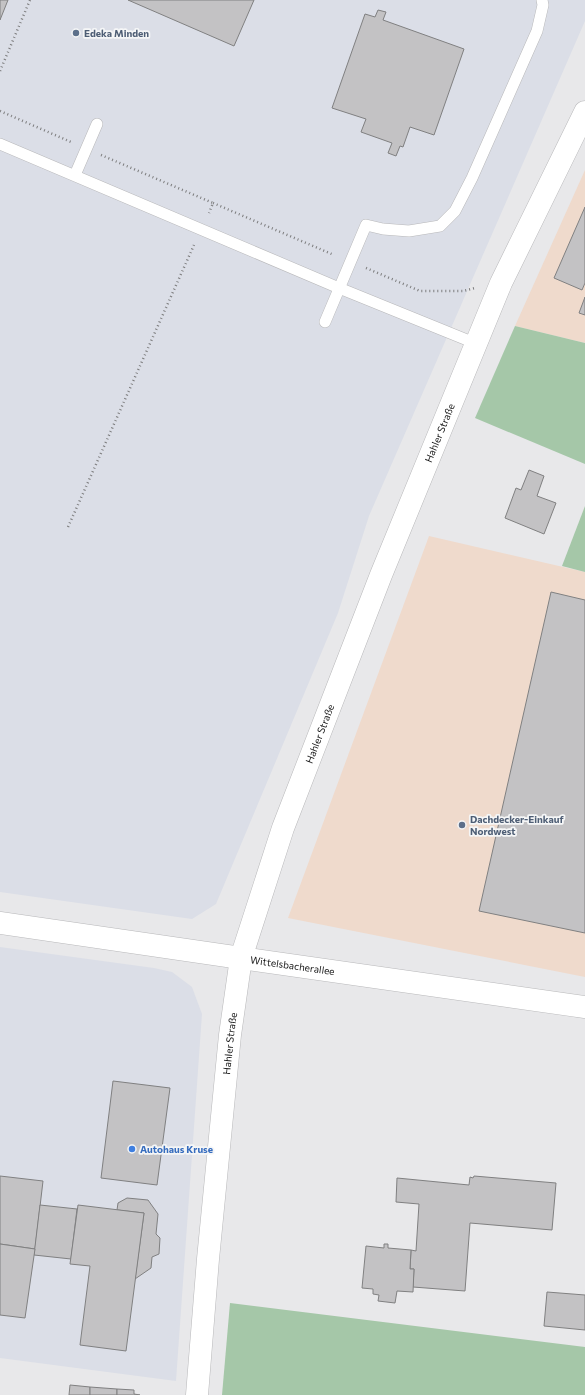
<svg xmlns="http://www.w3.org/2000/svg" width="585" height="1395" viewBox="0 0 585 1395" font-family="Commissioner,sans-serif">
  <rect width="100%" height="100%" fill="#e8e8ea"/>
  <!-- built -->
  <g fill="#dbdee7">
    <polygon points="0,0 585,0 585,21 369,516 338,613 216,904 192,919 0,892"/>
    <polygon points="0,947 154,968 172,972 192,987 202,1014 176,1381 0,1358"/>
  </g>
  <!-- industrial -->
  <g fill="#efdacc">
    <polygon points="585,170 585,343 515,326"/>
    <polygon points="429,536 585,572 585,977 288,918"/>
  </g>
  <!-- green -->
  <g fill="#a5c7a8">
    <polygon points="515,326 585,343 585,464 475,418"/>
    <polygon points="585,506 585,572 562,566"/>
    <polygon points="230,1303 585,1347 585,1395 222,1395"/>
  </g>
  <!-- building -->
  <g fill="#c3c2c4" stroke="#808081">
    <polygon points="0,0 8,0 0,20"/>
    <polygon points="128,0 254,0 234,46"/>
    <polygon points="378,10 386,12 383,20 464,49 434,135 410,127 403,147 400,146 396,156 388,153 392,143 361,132 366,119 332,108 365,14 375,17"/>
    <polygon points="585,207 585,283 582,290 554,278"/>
    <polygon points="585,297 585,315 579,313"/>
    <polygon points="529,470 544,476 537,496 556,503 544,534 505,518 516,488 521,490"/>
    <polygon points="551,592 585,600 585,933 479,911"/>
    <polygon points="113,1081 170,1088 157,1185 101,1178"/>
    <polygon points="0,1176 43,1181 35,1249 0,1244"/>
    <polygon points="474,1176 556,1183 552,1230 470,1223 465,1291 413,1287 414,1269 410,1269 411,1250 416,1251 419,1204 396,1202 397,1178 469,1185 470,1177 473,1178"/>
    <polygon points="127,1198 148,1200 158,1214 156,1234 160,1238 159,1254 152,1257 151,1268 135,1279 144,1213 117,1210 118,1203"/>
    <polygon points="40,1205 77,1209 71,1259 34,1255"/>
    <polygon points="78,1205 144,1213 126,1351 80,1345 90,1266 70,1264"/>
    <polygon points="0,1244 35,1249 25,1318 0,1315"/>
    <polygon points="384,1244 388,1244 388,1248 411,1250 410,1269 414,1269 413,1292 397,1291 395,1303 378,1301 379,1295 373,1294 373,1289 362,1288 366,1246 384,1248"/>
    <polygon points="547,1292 585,1295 585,1330 544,1326"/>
    <polygon points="70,1385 90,1387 90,1395 69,1395"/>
    <polygon points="90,1387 117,1389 117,1395 90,1395"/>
    <polygon points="117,1389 134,1390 134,1394 140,1395 117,1395"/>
  </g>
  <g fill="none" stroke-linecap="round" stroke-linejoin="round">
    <!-- lane casing -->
    <g stroke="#b8b8ba" stroke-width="12">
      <g id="lane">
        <polyline points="0,144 339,288 477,344"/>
        <polyline points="75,175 97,124"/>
        <polyline points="325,322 366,225 383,229 409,231 440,226 455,211 472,178 537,31 543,5 542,0"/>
      </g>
    </g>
    <!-- street casing -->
    <g stroke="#b8b8ba" stroke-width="23">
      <g id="street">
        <path id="s1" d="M241,958L585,1007"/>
      </g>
    </g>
    <!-- secondary casing -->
    <g stroke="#b8b8ba" stroke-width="23">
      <g id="secondary">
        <polyline points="0,923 241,958"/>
        <path id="s2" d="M197,1395L208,1259L230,1035L241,958L283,828L381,575L501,283L585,112"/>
      </g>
    </g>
    <!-- path -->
    <g stroke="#7d7d7e" stroke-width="2.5" stroke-dasharray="1 3" stroke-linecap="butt">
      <polyline points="0,71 30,0"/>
      <polyline points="0,111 71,142"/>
      <polyline points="101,155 213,203 209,213"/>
      <polyline points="213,203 334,255"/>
      <polyline points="366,268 420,291 463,291 475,288"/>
      <polyline points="68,527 194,245"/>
    </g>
    <!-- lane -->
    <use href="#lane" stroke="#fff" stroke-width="11"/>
    <!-- street -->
    <use href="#street" stroke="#fff" stroke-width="22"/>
    <!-- secondary -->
    <use href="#secondary" stroke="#fff" stroke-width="22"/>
  </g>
  <!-- markers -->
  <g fill="#5c6f8a" stroke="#f5f6f7" stroke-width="1.5">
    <circle cx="76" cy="33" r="4"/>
    <circle cx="462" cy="825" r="4"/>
  </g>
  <circle fill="#3f7fe0" stroke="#f5f6f7" stroke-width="1.5" cx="132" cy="1149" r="4"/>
  <g text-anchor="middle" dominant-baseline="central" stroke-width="3.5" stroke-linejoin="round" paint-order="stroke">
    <!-- service labels -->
    <g font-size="10" font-weight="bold" fill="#4e5e75" stroke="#f5f6f7" text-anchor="start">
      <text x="84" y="33">Edeka Minden</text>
      <text x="470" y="819">Dachdecker-Einkauf<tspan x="470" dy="12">Nordwest</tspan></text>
    </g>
    <!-- street labels -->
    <g font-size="10" fill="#161616" stroke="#f5f6f7">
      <text stroke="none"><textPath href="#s2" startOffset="1001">Hahler Straße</textPath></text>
      <text stroke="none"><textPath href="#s2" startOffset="677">Hahler Straße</textPath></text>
      <text stroke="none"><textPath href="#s1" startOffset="52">Wittelsbacherallee</textPath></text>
      <text stroke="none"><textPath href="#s2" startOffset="353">Hahler Straße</textPath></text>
    </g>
    <!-- shop labels -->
    <g font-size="10" font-weight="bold" fill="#366cbe" stroke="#f5f6f7" text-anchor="start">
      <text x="140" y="1149">Autohaus Kruse</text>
    </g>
  </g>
</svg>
